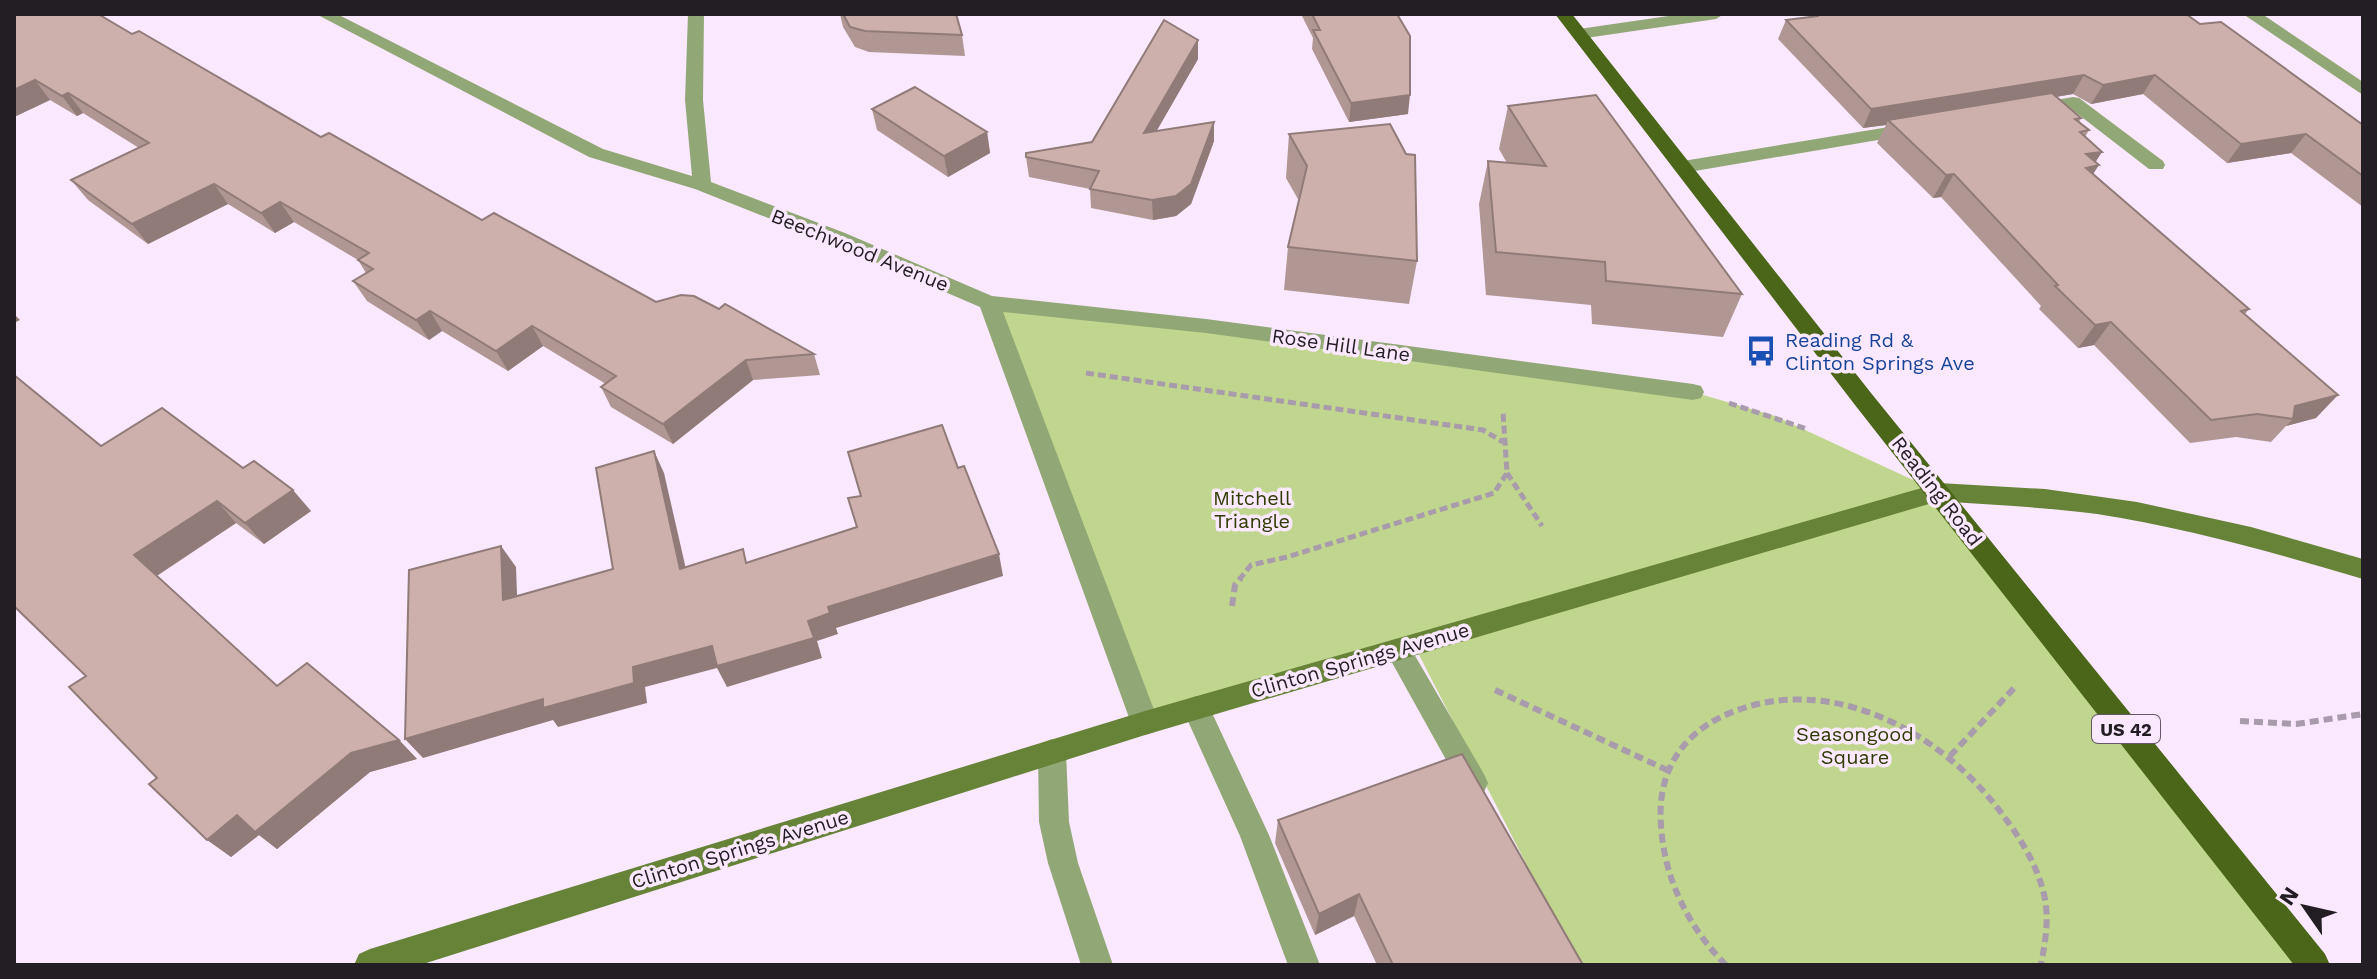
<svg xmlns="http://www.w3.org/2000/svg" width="2377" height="979" viewBox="0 0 2377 979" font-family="'Work Sans',sans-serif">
  <rect width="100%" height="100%" fill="#fae8fe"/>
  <!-- green -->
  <polygon fill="#c0d58d" points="989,303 1693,392 1775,416 1939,492 2315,965 1578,965 1414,645 1145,723"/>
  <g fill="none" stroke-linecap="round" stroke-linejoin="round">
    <!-- path-far1 -->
    <g stroke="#a89bab" stroke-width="5" stroke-dasharray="8 4" stroke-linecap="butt">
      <polyline points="1086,373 1483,430 1503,442"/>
      <polyline points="1729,403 1807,429"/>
      <polyline points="1507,473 1542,526"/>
      <polyline points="1239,580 1251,565 1287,557 1494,493 1507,473 1503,412"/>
    </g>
    <!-- path -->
    <g stroke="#a89bab" stroke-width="6" stroke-dasharray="9 5" stroke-linecap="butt">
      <polyline points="1232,606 1235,585 1241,578"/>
      <polyline points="1495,690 1667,770"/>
      <polyline points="2240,721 2296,724 2363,714"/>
      <polyline points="1950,756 2016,686"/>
      <path d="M1726,965C1689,928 1664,879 1661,825C1657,777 1678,738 1721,717C1825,667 1943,731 2005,818C2023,842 2039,869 2045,899C2049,922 2045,943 2041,965"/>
    </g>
    <!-- lane -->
    <g fill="#92a776" fill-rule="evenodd">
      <polygon points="2073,97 2079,98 2163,161 2165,165 2163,169 2149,169 2070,108 2032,114 2023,109 2032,104"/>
      <polygon points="1913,123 1922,129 1919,133 1683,173 1674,167 1683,161"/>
      <polygon points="1398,639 1407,642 1484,774 1488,783 1484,792 1474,796 1464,792 1385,650 1389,642"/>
      <polygon points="1196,696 1206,700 1269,835 1320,965 1288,965 1240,836 1182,708 1186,700"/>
      <polygon points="1052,739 1062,743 1066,752 1069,822 1078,863 1113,965 1081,965 1048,863 1039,822 1038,752 1042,743"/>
    </g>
    <!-- street -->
    <g fill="#92a776" fill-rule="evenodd">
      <polygon points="316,14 337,14 603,149 692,176 685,100 688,14 704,14 703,100 711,182 845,233 992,296 1206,319 1693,384 1701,386 1704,392 1701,398 1693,400 1206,333 1003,312 1159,723 1155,732 1145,735 1135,732 1131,723 980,307 831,243 695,189 589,157"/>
      <polygon points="1682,14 1724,14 1716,19 1579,39 1571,34 1579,29"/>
      <polygon points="2243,14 2262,14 2363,82 2363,95"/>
    </g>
    <!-- secondary -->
    <path fill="#668338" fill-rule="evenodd" d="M1939,483L2045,489L2137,502L2251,527L2363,559V579C2276,553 2187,528 2097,514C2044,507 1992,505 1939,501L1145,735L420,965H354L359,954L370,949L1145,711Z"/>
    <!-- primary -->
    <polygon fill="#4b6619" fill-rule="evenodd" points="1555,14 1572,14 1871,393 2325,954 2330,965 2294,965 1855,405"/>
  </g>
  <!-- wall -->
  <g fill="#b09794">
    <polygon points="14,14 132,34 321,137 482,220 656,302 719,309 814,354 820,375 753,380 673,444 611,407 601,387 606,384 543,346 508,371 442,331 429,340 367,301 353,281 366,273 358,260 294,222 275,233 228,204 148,244 88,200 71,180 139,148 83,113 77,116 50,100 14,117"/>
    <polygon points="840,14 956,14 962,35 965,56 869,52 855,47 843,27"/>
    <polygon points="1301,14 1397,14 1408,114 1349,122 1312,49 1313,38"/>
    <polygon points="1786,20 2200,24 2363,125 2363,207 2291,153 2227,163 2143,94 2091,104 2073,94 2056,97 2081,118 2079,122 2089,130 2085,137 2096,163 2093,174 2249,309 2245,314 2316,418 2286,426 2271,442 2236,437 2190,443 2094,345 2078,348 2039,309 2041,306 1941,197 1933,198 1877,143 1886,125 1863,128 1778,39"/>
    <polygon points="1198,59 1156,131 1214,122 1214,141 1191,204 1176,216 1153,220 1091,208 1090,189 1029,177 1026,157 1092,142"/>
    <polygon points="1508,106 1742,294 1723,337 1592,324 1591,305 1486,295 1479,204 1488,161 1507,163 1499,149"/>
    <polygon points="872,109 987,132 990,153 948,177 877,130"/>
    <polygon points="1289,134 1417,261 1409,304 1284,290 1288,247 1299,201 1286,178"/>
    <polygon points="101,446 243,468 311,511 264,544 236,523 157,576 277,686 399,740 417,759 370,772 277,849 259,835 231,857 157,778 86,676"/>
    <polygon points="1278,820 1583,965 1377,965 1354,916 1315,935 1275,843"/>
  </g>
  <!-- shaded-wall -->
  <g fill="#907b78">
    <polygon points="1198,40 1198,59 1144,153 1144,133"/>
    <polygon points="2084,75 2073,94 1891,124 1888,120 1886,125 1863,128 1871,109"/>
    <polygon points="2155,75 2143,94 2091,104 2103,85"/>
    <polygon points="35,80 50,100 14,117 14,90"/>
    <polygon points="68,93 83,113 77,116 62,96"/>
    <polygon points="1410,95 1408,114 1349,122 1351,103"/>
    <polygon points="1214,122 1214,141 1191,204 1176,216 1153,220 1152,200"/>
    <polygon points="987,132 990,153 948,177 944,156"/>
    <polygon points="2306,134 2291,153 2227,163 2241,144"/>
    <polygon points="2102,152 2093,166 2099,165 2084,188 2086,154"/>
    <polygon points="1954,174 1941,197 1933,198 1946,175"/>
    <polygon points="214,184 228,204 148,244 132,224"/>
    <polygon points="280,202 294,222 275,233 261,213"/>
    <polygon points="430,311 442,331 429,340 416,320"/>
    <polygon points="14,314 20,320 14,323"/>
    <polygon points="2111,322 2094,345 2078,348 2095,325"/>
    <polygon points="532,326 543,346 508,371 496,351"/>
    <polygon points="746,360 753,380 673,444 663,424"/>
    <polygon points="2338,395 2316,418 2286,426 2293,419 2295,406"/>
    <polygon points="654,451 664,473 691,591 680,569"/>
    <polygon points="293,490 311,511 264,544 245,523"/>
    <polygon points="217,501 236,523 156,576 134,555"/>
    <polygon points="501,546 516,567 518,621 503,600"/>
    <polygon points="999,554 1003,576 836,628 838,634 817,641 822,658 727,687 717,668 645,687 647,703 558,727 553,720 423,758 405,739 633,667 808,621 828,607"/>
    <polygon points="399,740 417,759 370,772 277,849 259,835 231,857 207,840 237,815 351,753"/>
    <polygon points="1359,894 1354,916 1315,935 1319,914"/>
  </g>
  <!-- building -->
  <g fill="#cdb0ac" stroke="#907b78" stroke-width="2">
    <polygon points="14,14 98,14 132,34 139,31 321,137 329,133 482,220 494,213 656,302 681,295 694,296 719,309 725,304 814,354 746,360 663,424 601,387 616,376 532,326 496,351 430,311 416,320 353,281 373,269 358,260 369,253 280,202 261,213 214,184 132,224 71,180 149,143 68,93 62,96 35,80 14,90"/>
    <polygon points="843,14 956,14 962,35 865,31 850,27"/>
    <polygon points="1312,14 1397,14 1410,36 1410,95 1351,103 1313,30 1320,30"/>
    <polygon points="1819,14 2186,14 2200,24 2221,22 2363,125 2363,176 2306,134 2241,144 2155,75 2103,85 2084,75 1871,109 1786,20 1818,16"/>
    <polygon points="1164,20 1198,40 1144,133 1214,122 1191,184 1176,196 1152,200 1090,189 1099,171 1026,157 1026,153 1092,142"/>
    <polygon points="915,87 987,132 944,156 872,109"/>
    <polygon points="2052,93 2081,118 2075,119 2089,130 2080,132 2102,152 2086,154 2099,165 2086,168 2249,309 2241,311 2338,395 2295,406 2293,419 2257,414 2211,420 2111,322 2095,325 2055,286 2058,285 1954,174 1946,175 1888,120"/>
    <polygon points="1596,95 1742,294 1606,281 1605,262 1496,252 1488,161 1546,166 1508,106"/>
    <polygon points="1390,124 1406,154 1415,155 1417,261 1288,247 1307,166 1289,134"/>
    <polygon points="14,375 101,446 162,408 243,468 254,461 293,490 245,523 217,501 134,555 277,686 307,663 399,740 351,753 255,832 237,815 207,840 149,784 157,778 69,687 86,676 14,606"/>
    <polygon points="942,425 958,468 964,466 999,554 828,607 830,613 808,621 814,638 717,666 712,646 633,667 634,683 543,708 543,699 405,739 409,570 501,546 503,600 613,569 596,468 654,451 680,569 743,549 746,563 857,527 848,498 861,496 848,452"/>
    <polygon points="1462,754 1583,965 1393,965 1359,894 1319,914 1278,820"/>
  </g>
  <!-- icons -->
  <defs>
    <g id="bus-bare" transform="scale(2.4)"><path d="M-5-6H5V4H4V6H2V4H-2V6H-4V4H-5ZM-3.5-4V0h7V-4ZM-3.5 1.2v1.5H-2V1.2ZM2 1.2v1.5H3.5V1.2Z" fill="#1a4fb4" stroke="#fae8fe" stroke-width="2.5" paint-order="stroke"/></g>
  </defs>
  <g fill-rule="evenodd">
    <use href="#bus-bare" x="1761" y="351"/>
  </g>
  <g text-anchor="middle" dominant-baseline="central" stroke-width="7" stroke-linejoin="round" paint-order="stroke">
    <!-- shield labels -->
    <rect fill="#fae8fe" stroke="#645a65" stroke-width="2" x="2092" y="715" width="68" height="28" rx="6"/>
    <g font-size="18" font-weight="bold" fill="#231d24">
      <text x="2126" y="729">US 42</text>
    </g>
    <!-- street labels -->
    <g font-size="20" fill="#231d24" stroke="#fae8fe">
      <text transform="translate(860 250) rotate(22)">Beechwood Avenue</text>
      <text transform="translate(1341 345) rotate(8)">Rose Hill Lane</text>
      <text transform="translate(1937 491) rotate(52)">Reading Road</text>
      <text transform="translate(1360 660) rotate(-16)">Clinton Springs Avenue</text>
      <text transform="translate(740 849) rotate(-17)">Clinton Springs Avenue</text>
    </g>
    <!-- transit labels -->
    <g font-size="20" fill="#164399" stroke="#fae8fe" text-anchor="start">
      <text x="1785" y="340">Reading Rd &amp;<tspan x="1785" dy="23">Clinton Springs Ave</tspan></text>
    </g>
    <!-- park labels -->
    <g font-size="20" fill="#2f3b02" stroke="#fae8fe">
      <text x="1252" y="498">Mitchell<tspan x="1252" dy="23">Triangle</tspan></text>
      <text x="1855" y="734">Seasongood<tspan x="1855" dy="23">Square</tspan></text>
    </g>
  </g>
  <!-- border -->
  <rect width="2377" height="979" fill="none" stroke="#231d24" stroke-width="32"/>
  <!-- north arrow -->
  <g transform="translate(2305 907) rotate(304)" stroke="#fae8fe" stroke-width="6" paint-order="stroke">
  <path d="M0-6L14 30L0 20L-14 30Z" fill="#231d24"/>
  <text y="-12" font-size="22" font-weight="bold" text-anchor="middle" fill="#231d24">N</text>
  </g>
</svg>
